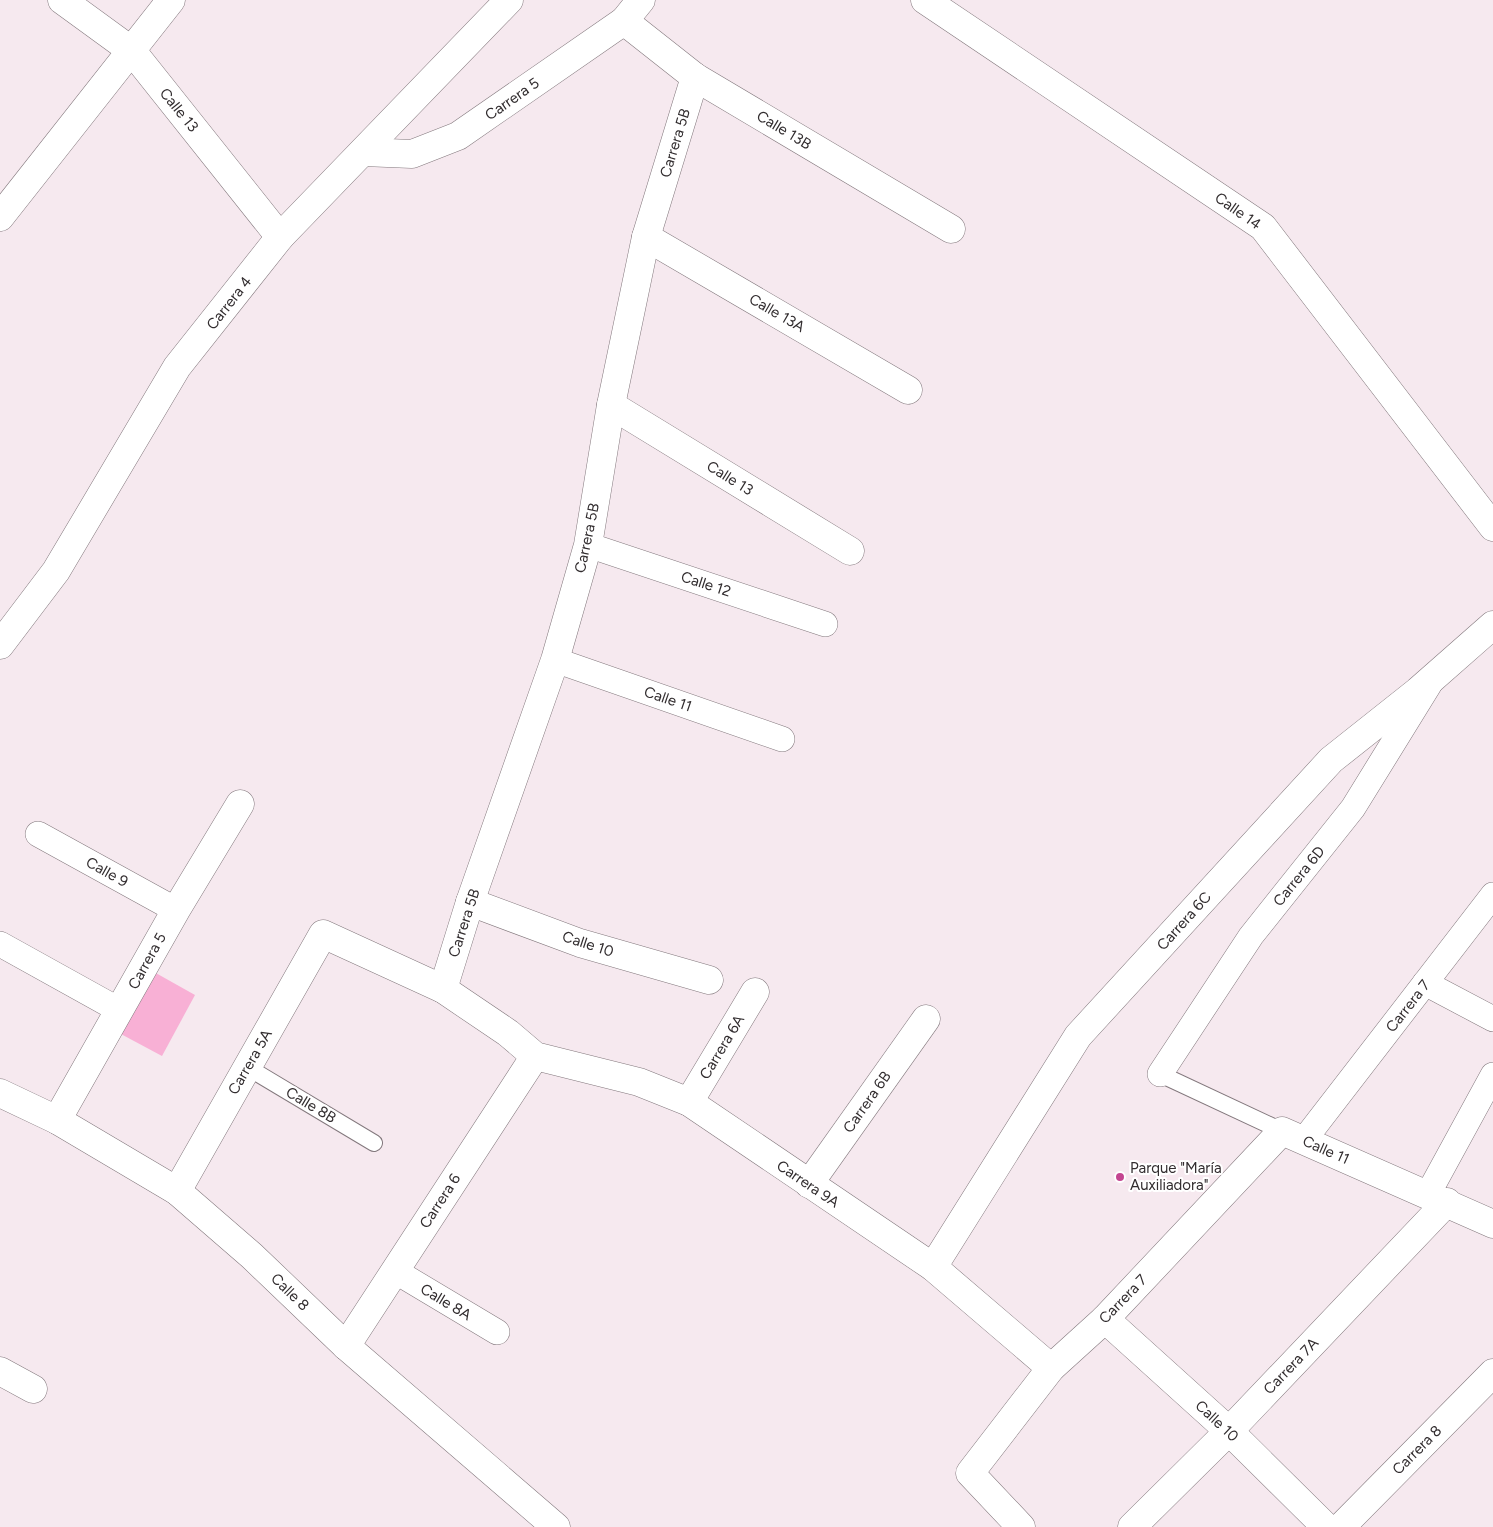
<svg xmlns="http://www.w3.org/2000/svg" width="1493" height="1527" viewBox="0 0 1493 1527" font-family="Figtree,sans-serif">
  <rect width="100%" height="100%" fill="#f6e9ef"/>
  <!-- green -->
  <polygon fill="#f8b0d5" points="154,972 195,995 162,1056 119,1033"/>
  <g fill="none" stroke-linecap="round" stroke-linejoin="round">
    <!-- service casing -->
    <g stroke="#83787d" stroke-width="18">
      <g id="service">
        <polyline points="247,1067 374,1143"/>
        <polyline points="1160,1074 1282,1131"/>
      </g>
    </g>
    <!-- pedestrian casing -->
    <g stroke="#83787d" stroke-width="26">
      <g id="pedestrian">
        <polyline points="588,545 825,624"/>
        <polyline points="555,660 782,739"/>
        <polyline points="38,834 176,910"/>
        <polyline points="0,944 119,1010"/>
        <polyline points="1425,983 1493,1019"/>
        <polyline points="1160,1074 1251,936 1353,808 1429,685"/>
        <polyline points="1304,1140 1493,895"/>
        <polyline points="1428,1194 1493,1075"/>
        <polyline points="395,1271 497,1332"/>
      </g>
    </g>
    <!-- minor casing -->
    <g stroke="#83787d" stroke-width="29">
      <g id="minor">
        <polyline points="62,0 132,51 280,237"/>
        <polyline points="925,0 1263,227 1493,527"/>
        <polyline points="624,21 695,77 951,229"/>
        <polyline points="363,152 412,154 458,136 624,21 641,0"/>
        <polyline points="0,217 171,0"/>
        <polyline points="646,237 908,390"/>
        <polyline points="611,405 850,551"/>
        <polyline points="0,645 56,571 177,367 280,237 509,0"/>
        <polyline points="470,902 580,943 709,980"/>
        <polyline points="443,989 470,902 555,660 588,545 611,405 646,237 695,77"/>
        <polyline points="0,1093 57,1120 177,1191 252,1256 346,1346 556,1527"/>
        <polyline points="689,1102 755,992"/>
        <polyline points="57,1120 176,910 240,804"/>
        <polyline points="809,1184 926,1019"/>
        <polyline points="177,1191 323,934 443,989 508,1033 535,1056 639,1082 689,1102 933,1267 1051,1368"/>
        <polyline points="933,1267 1078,1036 1331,760 1418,691 1493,625"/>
        <polyline points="1105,1319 1229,1431 1326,1527"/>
        <polyline points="346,1346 535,1056"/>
        <polyline points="0,1371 33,1389"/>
        <polyline points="1021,1527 970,1473 1051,1368 1105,1319 1282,1131 1493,1224"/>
        <polyline points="1132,1527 1229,1431 1447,1202"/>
        <polyline points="1341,1527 1493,1373"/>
      </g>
    </g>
    <!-- service -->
    <use href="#service" stroke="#fff" stroke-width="16"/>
    <!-- pedestrian -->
    <use href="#pedestrian" stroke="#fff" stroke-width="25"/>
    <!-- minor -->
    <use href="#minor" stroke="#fff" stroke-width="28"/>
  </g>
  <!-- markers -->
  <circle fill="#c44591" stroke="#fff" stroke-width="2" cx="1120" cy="1177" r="5"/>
  <g text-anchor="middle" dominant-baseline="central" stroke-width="4" stroke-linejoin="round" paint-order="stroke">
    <!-- street labels -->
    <g font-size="15" fill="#322d2f" stroke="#fff">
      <text transform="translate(512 99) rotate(-35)">Carrera 5</text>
      <text transform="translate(179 110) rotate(51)">Calle 13</text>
      <text transform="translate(784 130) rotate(31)">Calle 13B</text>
      <text transform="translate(675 143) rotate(-73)">Carrera 5B</text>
      <text transform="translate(1238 211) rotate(35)">Calle 14</text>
      <text transform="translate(229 303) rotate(-52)">Carrera 4</text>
      <text transform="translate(777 313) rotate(30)">Calle 13A</text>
      <text transform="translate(730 478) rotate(32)">Calle 13</text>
      <text transform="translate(587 538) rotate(-78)">Carrera 5B</text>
      <text transform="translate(706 584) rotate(18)">Calle 12</text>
      <text transform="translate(668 699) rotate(19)">Calle 11</text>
      <text transform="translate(107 872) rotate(29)">Calle 9</text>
      <text transform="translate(1299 876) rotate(-51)">Carrera 6D</text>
      <text transform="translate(1184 921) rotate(-48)">Carrera 6C</text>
      <text transform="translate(464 923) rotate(-72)">Carrera 5B</text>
      <text transform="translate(588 944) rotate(18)">Calle 10</text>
      <text transform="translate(147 961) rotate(-61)">Carrera 5</text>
      <text transform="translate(1408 1006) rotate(-52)">Carrera 7</text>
      <text transform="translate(722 1047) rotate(-59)">Carrera 6A</text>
      <text transform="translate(250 1062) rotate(-60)">Carrera 5A</text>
      <text transform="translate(867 1102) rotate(-55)">Carrera 6B</text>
      <text transform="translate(311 1105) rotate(31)">Calle 8B</text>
      <text transform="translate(1326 1150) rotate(24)">Calle 11</text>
      <text transform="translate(808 1184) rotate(34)">Carrera 9A</text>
      <text transform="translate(440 1201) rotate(-57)">Carrera 6</text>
      <text transform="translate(290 1292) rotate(44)">Calle 8</text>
      <text transform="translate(1123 1299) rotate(-46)">Carrera 7</text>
      <text transform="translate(446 1302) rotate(31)">Calle 8A</text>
      <text transform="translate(1291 1366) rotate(-46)">Carrera 7A</text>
      <text transform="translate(1217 1421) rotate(43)">Calle 10</text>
      <text transform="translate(1417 1450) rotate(-45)">Carrera 8</text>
    </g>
    <!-- poi labels -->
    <g font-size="15" fill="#322d2f" stroke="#fff" text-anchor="start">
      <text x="1130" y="1168">Parque "María<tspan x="1130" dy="17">Auxiliadora"</tspan></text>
    </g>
  </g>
</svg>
